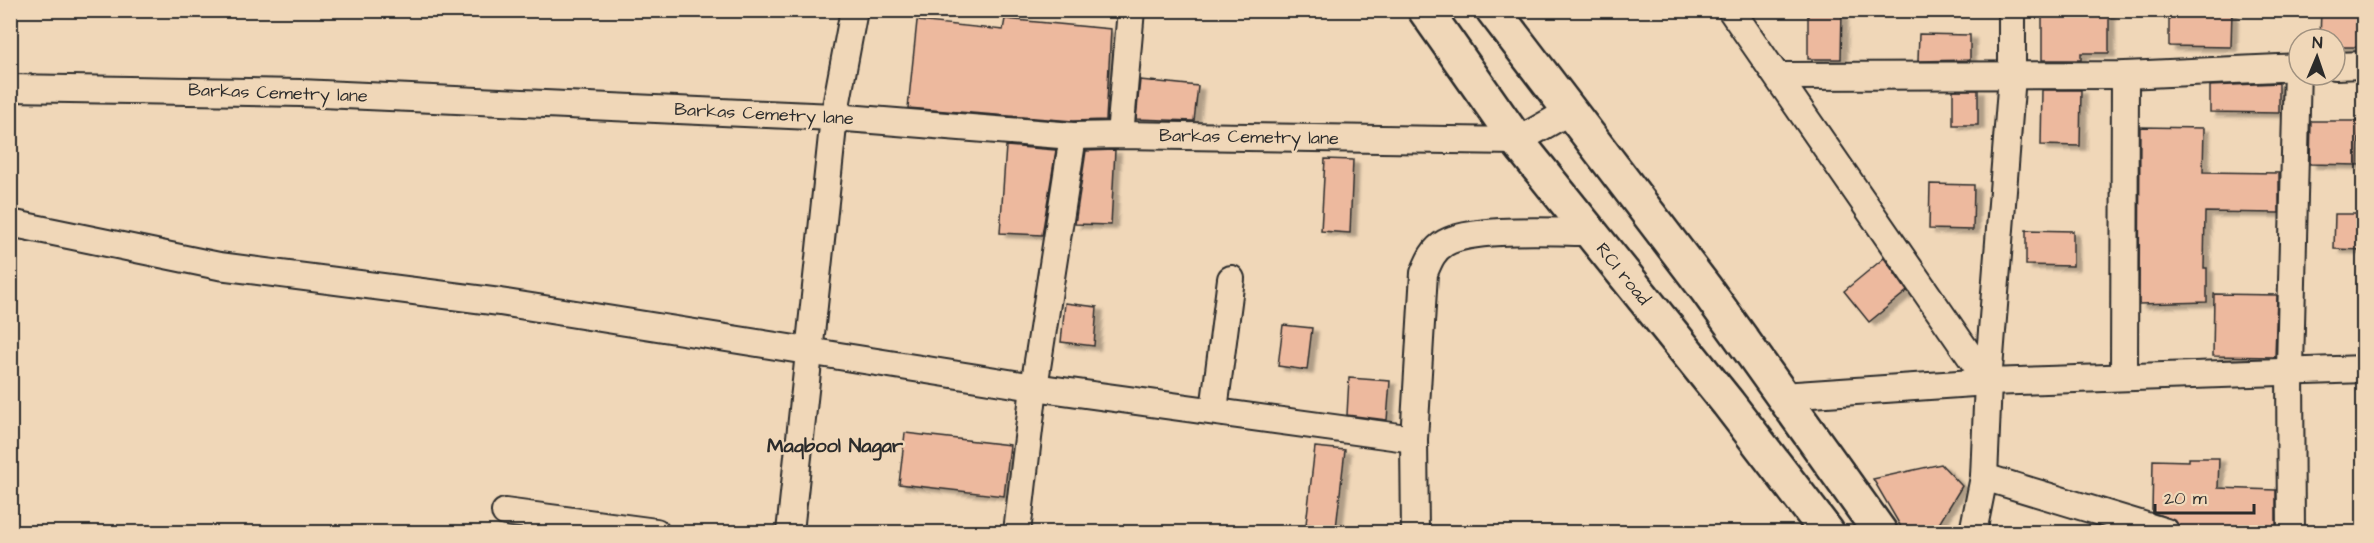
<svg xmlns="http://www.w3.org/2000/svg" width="2374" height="543" viewBox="0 0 2374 543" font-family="'Architects Daughter',sans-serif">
  <defs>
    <filter id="shadow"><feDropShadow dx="6" dy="4" stdDeviation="1.5" flood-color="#0004"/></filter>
  </defs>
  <rect width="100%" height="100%" fill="#f0d7b8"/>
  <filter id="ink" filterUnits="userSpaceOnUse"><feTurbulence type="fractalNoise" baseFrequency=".0167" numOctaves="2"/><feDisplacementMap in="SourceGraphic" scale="12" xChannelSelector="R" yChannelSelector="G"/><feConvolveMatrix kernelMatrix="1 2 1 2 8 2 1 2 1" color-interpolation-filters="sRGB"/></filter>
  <g filter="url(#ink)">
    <!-- building -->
    <g fill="#edb99e" stroke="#2b2b2b" stroke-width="1.5" filter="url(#shadow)">
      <polygon points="1808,10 1842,10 1841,59 1808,59"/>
      <polygon points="2042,10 2109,10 2109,53 2081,53 2081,60 2042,60"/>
      <polygon points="2169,10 2232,10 2231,47 2169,46"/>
      <polygon points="2321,10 2364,10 2364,47 2335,47 2335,39 2320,39"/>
      <polygon points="1005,19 1111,29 1106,120 1073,121 908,108 917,21 1003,30"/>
      <polygon points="1919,34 1970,35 1970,60 1918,61"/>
      <polygon points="1140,80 1198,86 1194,121 1136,119"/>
      <polygon points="2279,83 2279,113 2210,112 2210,86"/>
      <rect x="1953" y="90" width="25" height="35"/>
      <polygon points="2042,90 2081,90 2080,146 2041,145"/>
      <polygon points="2311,121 2359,121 2358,165 2310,164"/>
      <polygon points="2140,127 2204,128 2203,172 2279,173 2279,213 2205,212 2204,268 2207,268 2207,302 2139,304"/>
      <polygon points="1006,146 1056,150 1042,235 1000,233"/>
      <polygon points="1115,150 1111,225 1075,224 1086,151"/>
      <polygon points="1325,159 1353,160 1350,233 1321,231"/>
      <polygon points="1930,184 1974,185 1973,230 1929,229"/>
      <polygon points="2335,214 2364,214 2364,250 2334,249"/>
      <polygon points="2026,230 2073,231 2073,266 2026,265"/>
      <polygon points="1884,258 1907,291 1869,322 1844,291"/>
      <polygon points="2214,294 2277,295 2275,357 2213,356"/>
      <polygon points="1065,303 1097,307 1094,346 1061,342"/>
      <polygon points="1283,325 1312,328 1307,370 1278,366"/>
      <polygon points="1349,378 1390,381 1387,420 1347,415"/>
      <polygon points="905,433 1010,445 1004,496 899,484"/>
      <polygon points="1315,447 1345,450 1336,528 1306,524"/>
      <polygon points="2189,458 2219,458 2218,488 2276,490 2276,532 2181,532 2176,521 2152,512 2153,460 2189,461"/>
      <polygon points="1941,464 1962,486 1934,532 1904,532 1873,479"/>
    </g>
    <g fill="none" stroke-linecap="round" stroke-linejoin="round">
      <!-- minor casing -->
      <g stroke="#2b2b2b" stroke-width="30">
        <g id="minor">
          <polyline points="1731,10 1988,382"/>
          <polyline points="2335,66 2364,65"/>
          <polyline points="1778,76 2125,75 2299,67"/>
          <polyline points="10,88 300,93 834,117 1073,136 1120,135 1517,141 1570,111"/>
          <polyline points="1120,135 1131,10"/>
          <polyline points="10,223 219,266 500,302 1034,387 1414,439"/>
          <polyline points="2124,377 2125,75"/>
          <polyline points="1782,396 1988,382 2364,369"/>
          <polyline points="1214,410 1231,279"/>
          <polyline points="1984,477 2166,532"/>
          <polyline points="505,512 656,532"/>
          <polyline points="790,532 834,117 854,10"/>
          <polyline points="1017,532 1034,387 1073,136"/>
          <path d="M1415,532L1414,439L1424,273C1429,261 1433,250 1445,243C1473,227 1554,232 1589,232"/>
          <polyline points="1973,532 1984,477 1988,382 2012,76 2012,10"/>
          <polyline points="2291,532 2290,369 2297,67"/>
        </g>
      </g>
      <!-- tertiary casing -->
      <g stroke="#2b2b2b" stroke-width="38">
        <g id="tertiary">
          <polyline points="1425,10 1517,141 1728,403 1827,532"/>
          <polyline points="1493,10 1706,289 1880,532"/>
        </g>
      </g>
      <!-- minor -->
      <use href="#minor" stroke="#f0d7b8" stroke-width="26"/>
      <!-- tertiary -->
      <use href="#tertiary" stroke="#f0d7b8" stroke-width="33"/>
    </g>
  </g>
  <g text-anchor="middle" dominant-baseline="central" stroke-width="5" stroke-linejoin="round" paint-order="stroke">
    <!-- street labels -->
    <g font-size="18" fill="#2b2b2b" stroke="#f0d7b8">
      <text transform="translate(278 93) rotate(2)">Barkas Cemetry lane</text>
      <text transform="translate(764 114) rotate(3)">Barkas Cemetry lane</text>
      <text transform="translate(1249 137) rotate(1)">Barkas Cemetry lane</text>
      <text transform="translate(1623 274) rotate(51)">RCI road</text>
    </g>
    <!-- neighbourhood labels -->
    <g font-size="20" font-weight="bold" fill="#2b2b2b" stroke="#f0d7b8">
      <text x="835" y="446">Maqbool Nagar</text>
    </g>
  </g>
  <!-- margin -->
  <rect width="2374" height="543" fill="none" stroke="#f0d7b8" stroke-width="36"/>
  <rect x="18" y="18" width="2338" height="507" fill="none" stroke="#2b2b2b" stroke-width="2" filter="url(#ink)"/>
  <!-- north arrow -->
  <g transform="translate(2317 57) rotate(2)"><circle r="28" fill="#f0d7b8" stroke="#a19280" stroke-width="1.5"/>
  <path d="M0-4.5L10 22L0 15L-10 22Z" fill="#2b2b2b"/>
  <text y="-9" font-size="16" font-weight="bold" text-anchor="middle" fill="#2b2b2b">N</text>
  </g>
  <!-- scale -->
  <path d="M2155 504v9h99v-9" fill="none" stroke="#2b2b2b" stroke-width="3"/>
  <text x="2164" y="504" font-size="18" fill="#2b2b2b" stroke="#f0d7b8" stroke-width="4.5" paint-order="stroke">20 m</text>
</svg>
